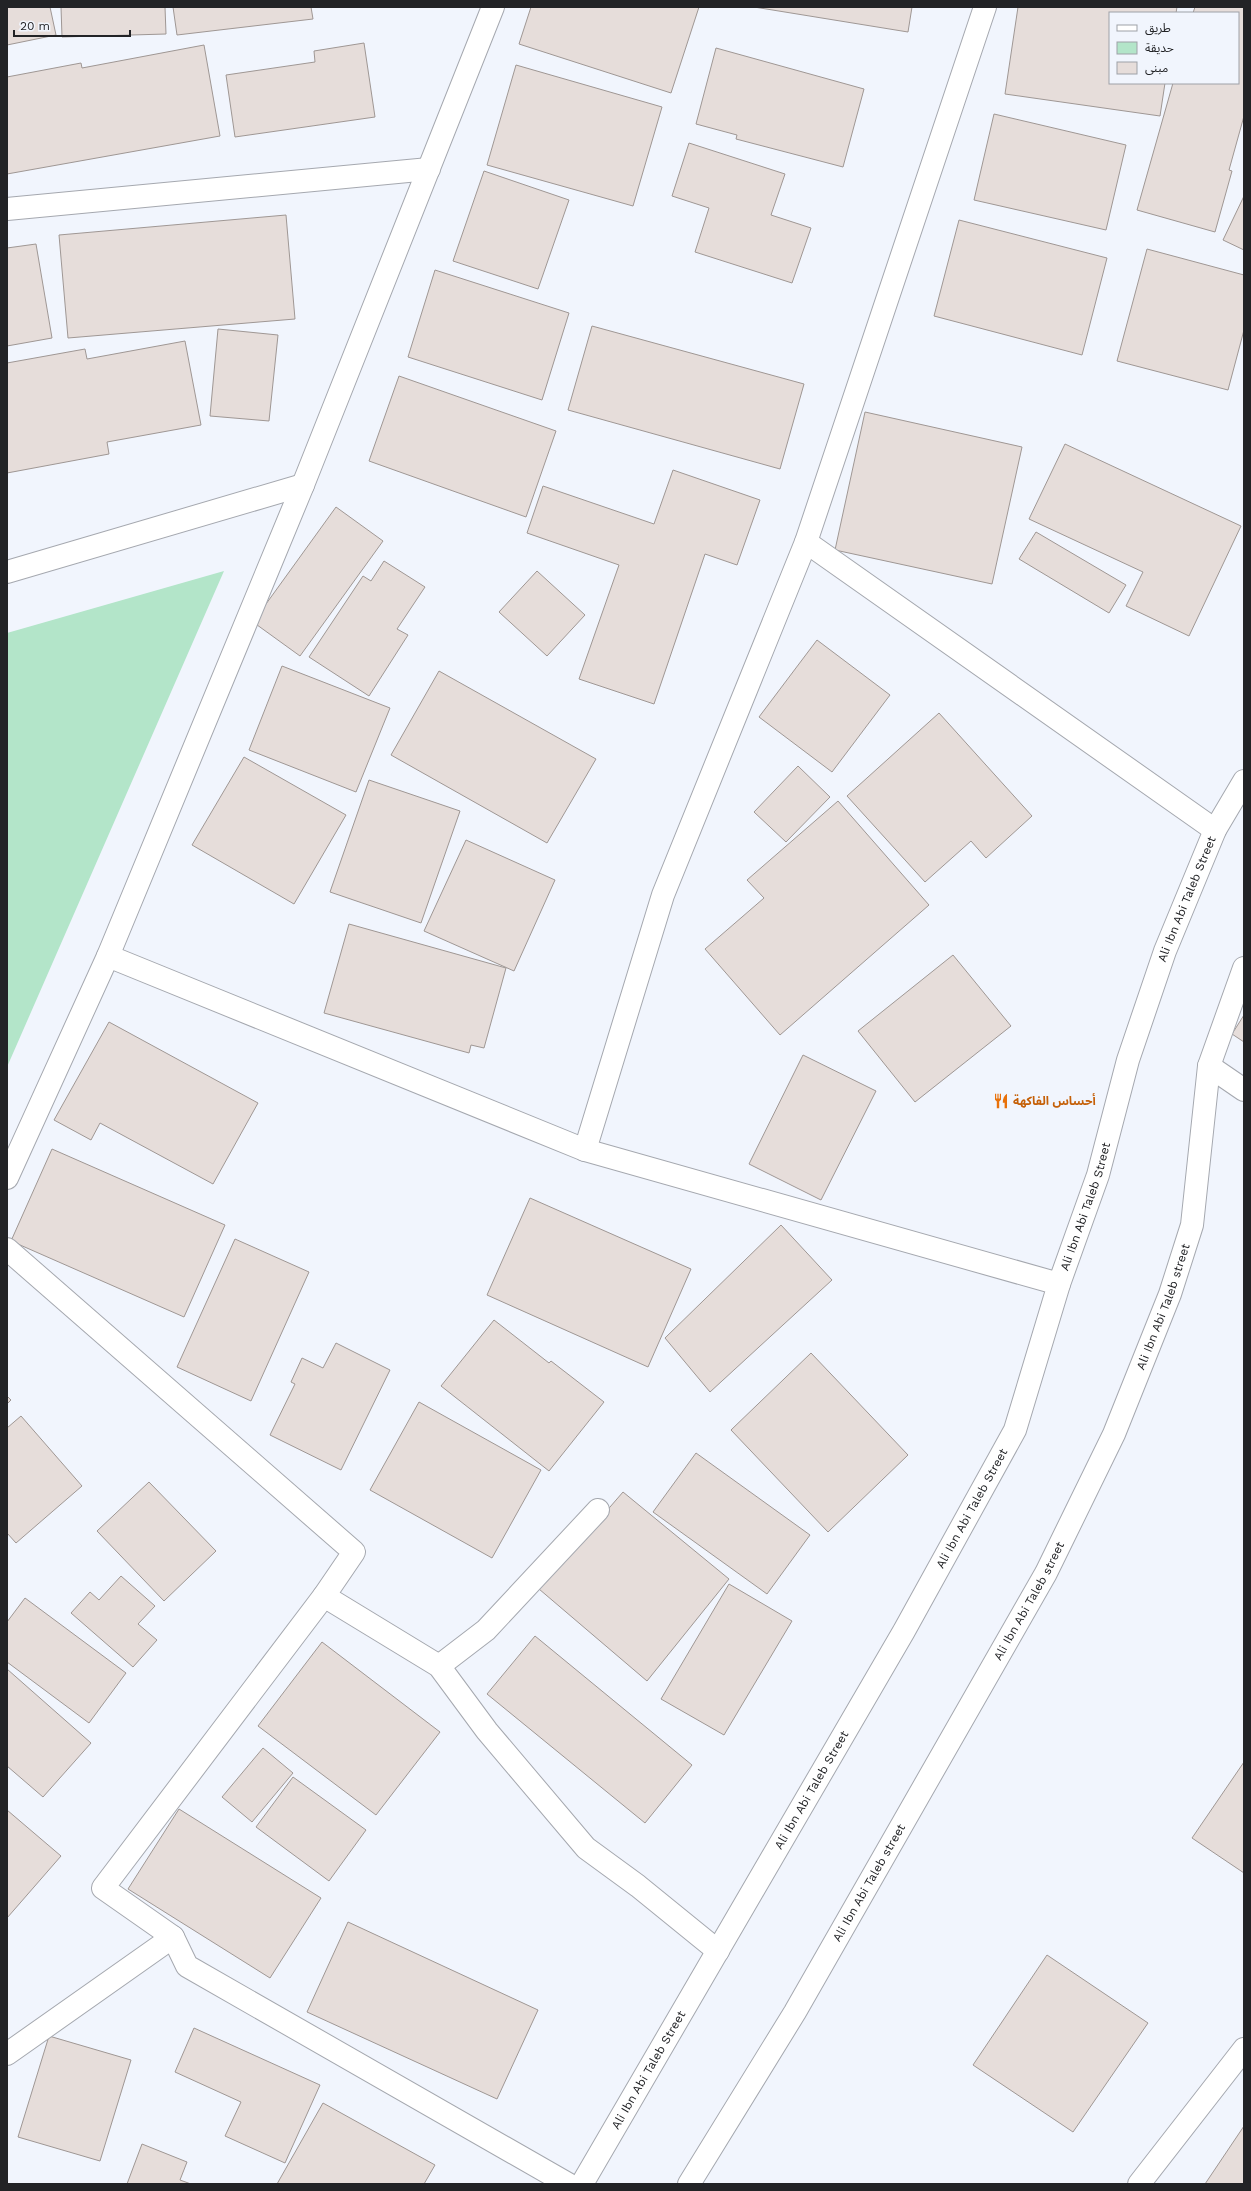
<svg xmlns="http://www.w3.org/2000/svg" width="1251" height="2191" viewBox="0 0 1251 2191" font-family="'Work Sans','Noto Sans Arabic',sans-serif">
  <rect width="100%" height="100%" fill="#f1f5fd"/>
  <!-- green -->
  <polygon fill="#b3e5c9" points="224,571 7,1067 7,633"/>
  <!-- building -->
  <g fill="#e6ddda" stroke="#9f9794">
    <polygon points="7,7 50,7 56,35 7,45"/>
    <polygon points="61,7 165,7 166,34 62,37"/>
    <polygon points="173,7 311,7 313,19 177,35"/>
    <polygon points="531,7 699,7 671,93 519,44"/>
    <polygon points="754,7 912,7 908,32"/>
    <polygon points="1018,7 1177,7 1176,13 1110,13 1110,83 1165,83 1160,116 1005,94"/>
    <polygon points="1195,7 1244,7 1244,116 1229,170 1232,171 1215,232 1137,210 1173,83 1238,83 1238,13 1193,13"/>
    <polygon points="364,43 375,117 235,137 226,75 315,62 314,51"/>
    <polygon points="204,45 220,136 7,174 7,77 81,63 82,68"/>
    <polygon points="716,48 864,89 843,167 736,139 737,135 696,124"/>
    <polygon points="516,65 662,107 633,206 487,165"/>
    <polygon points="994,114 1126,145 1106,230 974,200"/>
    <polygon points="689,143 785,174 771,215 811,228 792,283 695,252 709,208 672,196"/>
    <polygon points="484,171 569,200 538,289 453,261"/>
    <polygon points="1244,196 1244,250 1223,240"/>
    <polygon points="286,215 295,319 68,338 59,235"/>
    <polygon points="959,220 1107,258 1082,355 934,316"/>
    <polygon points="36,244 52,338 7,346 7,248"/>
    <polygon points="1147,249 1244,275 1244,330 1228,390 1117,361"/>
    <polygon points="435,270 569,313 542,400 408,357"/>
    <polygon points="592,326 804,384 780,469 568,410"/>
    <polygon points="218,329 278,335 269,421 210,416"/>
    <polygon points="185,341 201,425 107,442 109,454 7,473 7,363 85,349 87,359"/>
    <polygon points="399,376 556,431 526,517 369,461"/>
    <polygon points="865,412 1022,447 992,584 835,550"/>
    <polygon points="1065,444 1241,526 1189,636 1126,606 1143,572 1029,519"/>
    <polygon points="673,470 760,500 737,565 705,554 654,704 579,679 619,565 527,533 543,486 654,524"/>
    <polygon points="336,507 383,541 300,656 253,622"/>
    <polygon points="1036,532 1126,585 1109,613 1019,559"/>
    <polygon points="384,561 425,587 397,629 408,635 369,696 309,657 363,576 371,581"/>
    <polygon points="537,571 585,615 547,656 499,612"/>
    <polygon points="817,640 890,695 832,772 759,717"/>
    <polygon points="282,666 390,708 356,792 249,750"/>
    <polygon points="439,671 596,759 547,843 391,755"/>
    <polygon points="939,713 1032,816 986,858 971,841 925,882 847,796"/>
    <polygon points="244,757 346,815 294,904 192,845"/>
    <polygon points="798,766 830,797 786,842 754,812"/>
    <polygon points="369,780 460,811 421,923 330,892"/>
    <polygon points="838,801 929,905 780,1035 705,949 764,898 747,880"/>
    <polygon points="466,840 555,880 514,971 424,931"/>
    <polygon points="349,924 506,968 484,1048 471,1045 469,1053 324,1013"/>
    <polygon points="953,955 1011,1026 915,1102 858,1031"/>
    <polygon points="1244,1015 1244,1042 1232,1034"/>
    <polygon points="109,1022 258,1103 213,1184 100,1123 91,1140 54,1120"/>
    <polygon points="803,1055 876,1091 821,1200 749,1164"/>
    <polygon points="52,1149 225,1225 184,1317 11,1241"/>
    <polygon points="530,1198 691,1269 648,1367 487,1295"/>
    <polygon points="781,1225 832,1280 710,1392 665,1338"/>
    <polygon points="235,1239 309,1272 251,1401 177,1367"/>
    <polygon points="494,1320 549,1363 551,1361 604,1402 549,1471 441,1386"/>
    <polygon points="336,1343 390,1370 341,1470 270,1435 295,1384 291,1382 302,1358 323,1368"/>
    <polygon points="811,1353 908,1455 828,1532 731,1430"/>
    <polygon points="7,1396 11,1400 7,1404"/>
    <polygon points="419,1402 541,1470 492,1558 370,1490"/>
    <polygon points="21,1416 82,1486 16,1543 7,1533 7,1428"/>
    <polygon points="696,1453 810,1535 767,1594 653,1512"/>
    <polygon points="149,1482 216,1551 164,1601 97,1531"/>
    <polygon points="623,1492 729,1579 647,1681 539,1589"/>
    <polygon points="121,1576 155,1606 138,1624 157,1640 133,1667 71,1613 90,1592 99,1600"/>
    <polygon points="729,1584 792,1621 724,1735 661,1699"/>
    <polygon points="25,1598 126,1673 89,1723 7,1662 7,1622"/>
    <polygon points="535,1636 692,1765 645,1823 487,1694"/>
    <polygon points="322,1642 440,1732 376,1815 258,1726"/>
    <polygon points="7,1669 91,1743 43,1797 7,1766"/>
    <polygon points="263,1748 293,1773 252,1822 222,1797"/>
    <polygon points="1244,1762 1244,1873 1192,1838"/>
    <polygon points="293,1777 366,1830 329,1881 256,1827"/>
    <polygon points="179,1809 321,1898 270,1978 128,1889"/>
    <polygon points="7,1810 61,1856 7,1918"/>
    <polygon points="348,1922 538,2010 497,2099 307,2012"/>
    <polygon points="1047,1955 1148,2023 1073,2132 973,2065"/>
    <polygon points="194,2028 320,2085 285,2163 225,2136 241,2102 175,2072"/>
    <polygon points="49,2036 131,2060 100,2161 18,2137"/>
    <polygon points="323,2103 435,2165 424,2184 277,2184"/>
    <polygon points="1244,2126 1244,2184 1205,2184"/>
    <polygon points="142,2144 187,2162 180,2180 191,2184 127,2184"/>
  </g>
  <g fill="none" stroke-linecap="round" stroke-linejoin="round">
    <!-- street casing -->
    <g stroke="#a5a8af" stroke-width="24">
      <g id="street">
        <polyline points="7,209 429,169"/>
        <polyline points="806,542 1215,830"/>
        <polyline points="7,572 303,485"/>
        <polyline points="108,956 585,1150 1059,1284"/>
        <polyline points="1209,1066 1244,1090"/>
        <polyline points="585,1150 663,895 806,542 985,7"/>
        <polyline points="7,1178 108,956 303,485 493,7"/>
        <polyline points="7,1249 354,1552 324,1596 103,1888 173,1937 187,1966 568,2184"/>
        <polyline points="324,1596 439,1666 487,1731 586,1848 638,1886 718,1951"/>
        <polyline points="439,1666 486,1630 598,1510"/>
        <polyline points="7,2054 173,1937"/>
        <polyline points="1139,2184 1244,2049"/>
      </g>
    </g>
    <!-- secondary casing -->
    <g stroke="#a5a8af" stroke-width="24">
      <g id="secondary">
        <path id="s1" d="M582,2184L904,1631L1015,1430L1059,1284L1098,1175L1128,1060L1165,951L1215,830L1244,781"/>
        <path id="s2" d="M689,2184L795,2012L1046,1573L1114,1434L1170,1294L1192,1225L1209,1066L1244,968"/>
      </g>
    </g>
    <!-- street -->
    <use href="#street" stroke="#fff" stroke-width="22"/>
    <!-- secondary -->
    <use href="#secondary" stroke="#fff" stroke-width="22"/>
  </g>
  <!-- icons -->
  <defs>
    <g id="restaurant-bare" transform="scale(1.2)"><path d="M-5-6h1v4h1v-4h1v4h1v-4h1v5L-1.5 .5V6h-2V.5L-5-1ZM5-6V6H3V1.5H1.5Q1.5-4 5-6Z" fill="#e8710a" stroke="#f1f5fd" stroke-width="2.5" paint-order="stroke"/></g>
  </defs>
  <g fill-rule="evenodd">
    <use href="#restaurant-bare" x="1001" y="1101"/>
  </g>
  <g text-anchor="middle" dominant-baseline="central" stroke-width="3.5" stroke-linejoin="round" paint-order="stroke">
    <!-- street labels -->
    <g font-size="12" fill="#222326" stroke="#f1f5fd">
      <text stroke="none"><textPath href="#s1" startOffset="1428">Ali Ibn Abi Taleb Street</textPath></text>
      <text stroke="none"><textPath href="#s1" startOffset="1104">Ali Ibn Abi Taleb Street</textPath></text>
      <text stroke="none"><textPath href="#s2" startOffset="999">Ali Ibn Abi Taleb street</textPath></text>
      <text stroke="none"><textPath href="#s1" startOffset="780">Ali Ibn Abi Taleb Street</textPath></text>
      <text stroke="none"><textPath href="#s2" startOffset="675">Ali Ibn Abi Taleb street</textPath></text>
      <text stroke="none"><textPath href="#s1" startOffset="456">Ali Ibn Abi Taleb Street</textPath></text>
      <text stroke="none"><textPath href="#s2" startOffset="351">Ali Ibn Abi Taleb street</textPath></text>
      <text stroke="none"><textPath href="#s1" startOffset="132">Ali Ibn Abi Taleb Street</textPath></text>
    </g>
    <!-- food labels -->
    <g font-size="12" font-weight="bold" fill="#c56008" stroke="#f1f5fd" text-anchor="start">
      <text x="1013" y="1101">أحساس الفاكهة</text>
    </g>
  </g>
  <!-- border -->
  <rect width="1251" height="2191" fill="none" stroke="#222326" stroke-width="16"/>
  <!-- legend -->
  <rect x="1109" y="12" width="130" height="72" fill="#f1f5fd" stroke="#9ea1a7"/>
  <rect x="1117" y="25" width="20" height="6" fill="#ffffff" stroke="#9ea1a7"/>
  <text x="1145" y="32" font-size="12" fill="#222326">طريق</text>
  <rect x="1117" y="42" width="20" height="12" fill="#b3e5c9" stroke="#9ea1a7"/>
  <text x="1145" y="52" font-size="12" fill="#222326">حديقة</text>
  <rect x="1117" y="62" width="20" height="12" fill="#e6ddda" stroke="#9ea1a7"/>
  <text x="1145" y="72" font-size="12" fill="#222326">مبنى</text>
  <!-- scale -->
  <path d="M14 30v6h116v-6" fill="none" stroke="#222326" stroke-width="2"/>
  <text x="20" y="30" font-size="12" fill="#222326" stroke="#f1f5fd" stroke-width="3" paint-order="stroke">20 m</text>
</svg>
